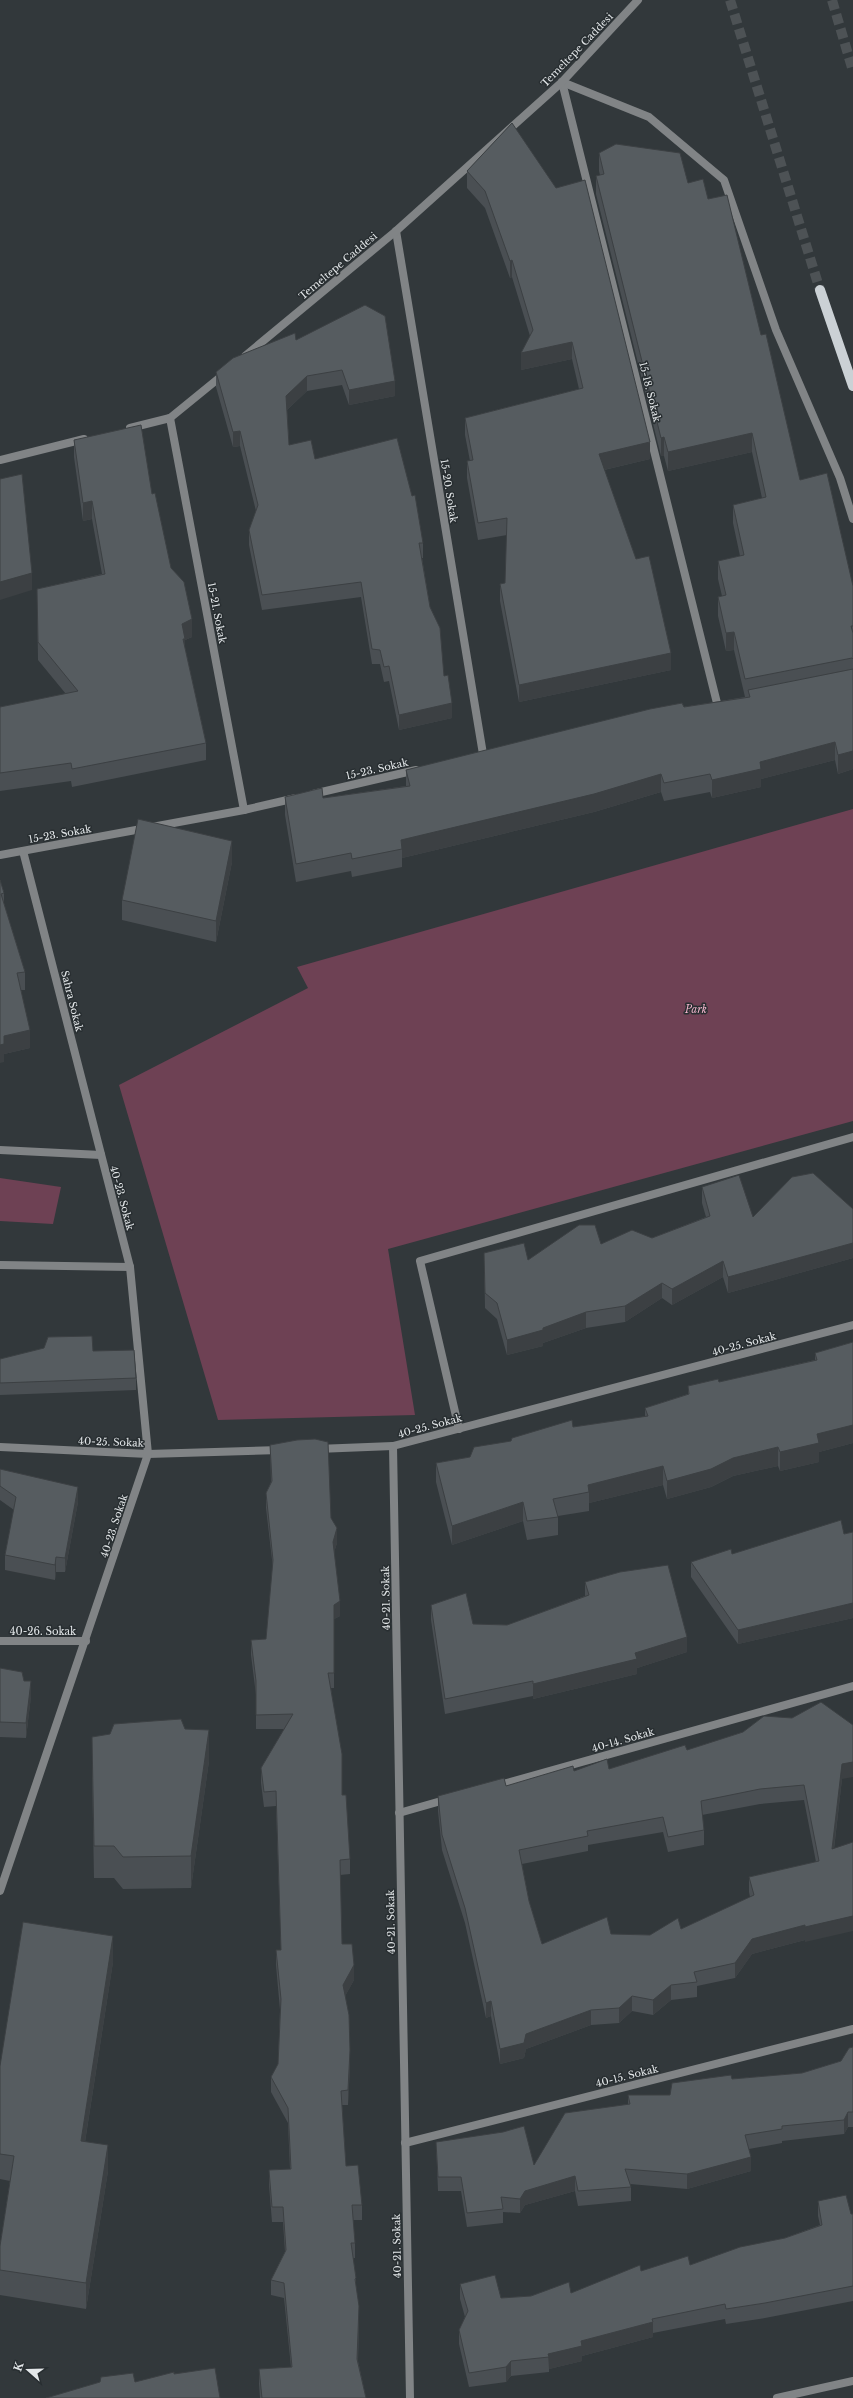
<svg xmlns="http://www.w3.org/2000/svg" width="853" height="2398" viewBox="0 0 853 2398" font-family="'Libre Baskerville',serif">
  <rect width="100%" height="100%" fill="#32383b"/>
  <!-- green -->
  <g fill="#6e4154">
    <polygon points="853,809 853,1121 388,1249 415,1415 218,1420 119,1085 308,988 297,967"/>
    <polygon points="0,1178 61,1187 53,1224 0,1221"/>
  </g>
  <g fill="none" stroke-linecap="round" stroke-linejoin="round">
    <!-- primary-tunnel -->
    <g stroke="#4d5255" stroke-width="10" stroke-dasharray="10 5" stroke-linecap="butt">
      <polyline points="730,0 820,290"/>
      <polyline points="832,0 853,71"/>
    </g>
    <!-- lane -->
    <polyline stroke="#818486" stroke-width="8" points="562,82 649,117 724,180 776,330 840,478 853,519"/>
    <!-- street -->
    <g stroke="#818486" stroke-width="8">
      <polyline points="562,82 718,707"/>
      <polyline points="396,231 483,754"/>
      <polyline points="245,356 396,231 562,82 638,0"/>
      <polyline points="170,418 244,810"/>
      <polyline points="130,428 170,418 224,374"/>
      <polyline points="0,460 84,439"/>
      <polyline points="313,794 416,770"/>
      <polyline points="0,855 244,810 296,798"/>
      <polyline points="0,1150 101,1155"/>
      <polyline points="0,1265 130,1267"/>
      <polyline points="459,1429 420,1261 853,1137"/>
      <polyline points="393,1446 410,2398"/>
      <polyline points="0,1447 148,1454 280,1450"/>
      <polyline points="317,1449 393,1446 853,1325"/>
      <polyline points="0,1641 86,1641"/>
      <polyline points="496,1786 853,1686"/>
      <polyline points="399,1813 448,1799"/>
      <polyline points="0,1891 148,1454 130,1267 23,851"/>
      <polyline points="405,2143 853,2029"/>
      <polyline points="777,2398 853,2381"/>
    </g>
    <!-- primary -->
    <polyline stroke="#cbd1d5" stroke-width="10" points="820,290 853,386"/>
  </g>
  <!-- wall -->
  <g fill="#4a4f53" fill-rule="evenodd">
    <polygon points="512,123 650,459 604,470 671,670 519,702 500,601 500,584 505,583 507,535 478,540 467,478 467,461 470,461 465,435 465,418 579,389 572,359 521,370 530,336 512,277 510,278 485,208 467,188 467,171"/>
    <polygon points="599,153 688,183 708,199 761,335 800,480 853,586 853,769 838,774 835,760 761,779 761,787 712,798 710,792 664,801 661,792 594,812 402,858 402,867 352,877 351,871 296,882 285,815 285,797 323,798 406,786 406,770 684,707 745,697 734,650 726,651 718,616 718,597 722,596 718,579 718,561 740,556 733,523 733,505 762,498 752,452 668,471 664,456 661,456 596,194 596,176 600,175 599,171"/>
    <polygon points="296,340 395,396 349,405 342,385 307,391 287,410 289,445 315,459 423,543 423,558 422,558 430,607 452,718 399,730 389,681 384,682 380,664 372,664 361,597 262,610 249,545 249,530 256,511 240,446 233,447 216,387 216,372"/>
    <polygon points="74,440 152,494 171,568 192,637 185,640 185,648 206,743 206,760 72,787 71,781 0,791 0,707 66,694 38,660 37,589 102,574 92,519 83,521 74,457"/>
    <polygon points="232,862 216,942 122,920 122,900"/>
    <polygon points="0,880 4,893 4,904 25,972 25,990 21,990 30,1048 4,1054 4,1062"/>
    <polygon points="702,1187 753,1217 853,1209 853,1258 728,1293 723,1277 672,1305 662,1298 625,1322 586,1328 543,1343 543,1346 507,1355 497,1319 485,1308 484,1253 528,1260 601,1244 652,1238 706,1217 702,1203"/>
    <polygon points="853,1342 853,1443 819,1452 819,1462 780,1471 778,1466 733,1476 711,1487 667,1499 663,1485 589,1503 589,1511 558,1516 558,1535 527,1540 523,1521 452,1545 436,1482 436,1463 470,1457 511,1441 573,1427 645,1417 645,1408 688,1394 688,1386 719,1382 815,1360 815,1353"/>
    <polygon points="93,1351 136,1378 136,1390 0,1395 0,1359"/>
    <polygon points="270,1445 331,1518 337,1543 334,1552 340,1616 334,1619 334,1688 331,1688 342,1795 350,1859 350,1874 340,1875 342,1944 354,1980 345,1996 350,2065 348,2105 342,2105 346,2166 362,2205 362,2220 353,2220 355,2243 355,2258 353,2258 356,2278 356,2290 359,2321 358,2361 366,2398 260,2398 259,2384 259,2369 291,2367 284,2298 271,2295 271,2280 285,2252 283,2222 272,2222 269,2185 269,2170 290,2169 288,2123 271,2092 271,2077 278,2064 280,2010 276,1965 276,1950 281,1950 276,1806 264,1807 261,1783 261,1768 284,1729 256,1729 256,1695 251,1655 251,1640 266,1639 273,1568 266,1508 266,1493 271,1482"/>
    <polygon points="0,1469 78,1502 65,1572 56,1572 55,1580 5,1570 5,1555 14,1510 0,1500"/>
    <polygon points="853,1532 853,1618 738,1644 691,1577 691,1562 732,1554 844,1534"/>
    <polygon points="585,1582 687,1652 637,1668 637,1674 533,1699 533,1696 445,1714 431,1620 431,1605 473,1624 507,1625 585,1596"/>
    <polygon points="0,1668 24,1681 31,1696 26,1738 0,1737"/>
    <polygon points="185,1729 209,1761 191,1888 123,1889 114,1878 94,1878 92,1769 92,1737"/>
    <path d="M687,1750L842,1779L834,1849L805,1942V1940L752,1954L735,1978L697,1986V1997L671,2000L653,2015L632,2011L619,2023L591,2025L526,2049L524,2058L500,2064L491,2016L486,2018L465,1923L442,1850L438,1811V1796L506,1786L574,1771L609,1769ZM804,1800L816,1862L749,1877V1892L750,1897L681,1929L650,1935L611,1934L542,1944L529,1901L522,1864L588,1851V1845L663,1832L668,1852L704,1845V1830L702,1815L760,1804Z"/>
    <polygon points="113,1962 85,2142 108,2171 86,2309 0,2295 0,2246 10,2181 0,2179 0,2066"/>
    <polygon points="853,2047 853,2127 848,2127 844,2134 782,2141 782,2143 749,2149 751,2171 687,2189 630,2184 631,2187 631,2201 578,2206 575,2191 525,2205 520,2213 503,2212 503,2223 467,2227 461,2191 438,2191 436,2142 534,2165 628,2104 628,2095 670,2095 732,2079 802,2073 841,2061"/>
    <polygon points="818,2201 851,2214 853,2214 853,2301 765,2318 726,2324 725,2319 653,2333 653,2337 582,2356 582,2361 549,2369 549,2372 511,2376 506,2382 469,2387 459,2344 459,2330 465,2317 460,2299 460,2284 501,2298 571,2293 641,2271 690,2265 785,2238 820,2225 818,2216"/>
  </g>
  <!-- shaded-wall -->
  <g fill="#3c4043">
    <polygon points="512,260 512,277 510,278 510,261"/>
    <polygon points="572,342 572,359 521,370 521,353"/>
    <polygon points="307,376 307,391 286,411 286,396"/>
    <polygon points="395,381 395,396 349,405 349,390"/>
    <polygon points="240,431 240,446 233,447 233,432"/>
    <polygon points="752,433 752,452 668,471 668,452"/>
    <polygon points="664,437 664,456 661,456 661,438"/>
    <polygon points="650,442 650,459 599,471 599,454"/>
    <polygon points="92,501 92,519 83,521 83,503"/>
    <polygon points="32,573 32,590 0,600 0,582"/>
    <polygon points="192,619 192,637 185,640 185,656 182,624"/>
    <polygon points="734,632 734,650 726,651 726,633"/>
    <polygon points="671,653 671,670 519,702 519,685"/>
    <polygon points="452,703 452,718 399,730 399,715"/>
    <polygon points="835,742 835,760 761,779 761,787 712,798 712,780 760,762"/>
    <polygon points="853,751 853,769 838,774 838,755"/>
    <polygon points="661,774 661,792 594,812 402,858 402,849 401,840"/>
    <polygon points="232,841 232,862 216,942 216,921"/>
    <polygon points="30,1030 30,1048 4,1054 4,1062 0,1063 0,1045 4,1036"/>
    <polygon points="853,1243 853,1258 728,1293 728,1277"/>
    <polygon points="723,1261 723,1277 672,1305 672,1289"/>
    <polygon points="662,1283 662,1298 625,1322 625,1306"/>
    <polygon points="586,1312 586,1328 543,1343 543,1346 507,1355 507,1340"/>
    <polygon points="853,1425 853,1443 819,1452 819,1462 780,1471 780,1452 817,1434"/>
    <polygon points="778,1447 778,1466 733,1476 711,1487 667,1499 667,1481 733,1458"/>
    <polygon points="663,1466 663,1485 589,1503 589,1492 588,1485"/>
    <polygon points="78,1487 78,1502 65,1572 65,1558"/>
    <polygon points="523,1502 523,1521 452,1545 452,1526"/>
    <polygon points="337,1528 337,1543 333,1556 333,1542"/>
    <polygon points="56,1557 56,1572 55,1580 55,1565"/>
    <polygon points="340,1601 340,1616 334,1619 334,1605"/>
    <polygon points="853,1603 853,1618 738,1644 738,1630"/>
    <polygon points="687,1637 687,1652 637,1668 637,1674 533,1699 533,1684 635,1653"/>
    <polygon points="31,1681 31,1696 26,1738 26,1723"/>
    <polygon points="209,1730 209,1761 191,1888 191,1856"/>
    <polygon points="853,1762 853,1777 842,1779 832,1864 832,1849 842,1764"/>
    <polygon points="853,1916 853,1931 805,1942 805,1927"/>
    <polygon points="805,1925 805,1940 752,1954 735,1978 735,1963 752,1939"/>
    <polygon points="113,1936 113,1962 81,2167 81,2141"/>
    <polygon points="354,1965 354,1980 343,2000 343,1985"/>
    <polygon points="671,1985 671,2000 653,2015 653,2000"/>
    <polygon points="632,1996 632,2011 619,2023 619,2008"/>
    <polygon points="491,2001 491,2016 486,2018 486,2003"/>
    <polygon points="591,2010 591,2025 526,2049 524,2058 500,2064 500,2049 526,2034"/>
    <polygon points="350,2050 350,2065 348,2105 348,2090"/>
    <polygon points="848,2112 848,2127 844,2134 844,2120"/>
    <polygon points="108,2145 108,2171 86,2309 86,2283"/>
    <polygon points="751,2157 751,2171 687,2189 687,2174"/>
    <polygon points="575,2176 575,2191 525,2205 520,2213 520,2199 525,2191"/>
    <polygon points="359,2306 359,2321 357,2374 357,2359"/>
    <polygon points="653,2322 653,2337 582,2356 582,2361 549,2369 548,2354 581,2341"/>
    <polygon points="511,2361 511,2376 506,2382 506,2367"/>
  </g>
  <!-- building -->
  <g fill="#565c60" stroke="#3c4043" fill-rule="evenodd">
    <polygon points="512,123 556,188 585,180 650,442 599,454 636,559 649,556 671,653 519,685 500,584 505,583 507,518 478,523 467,461 473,460 465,418 583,388 572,342 521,353 533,330 512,260 510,261 485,191 467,171"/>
    <polygon points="616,144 680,153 688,183 703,179 708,199 727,195 761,335 766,334 800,480 827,473 853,586 853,626 851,626 853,633 853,659 852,658 745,679 734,632 726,633 718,597 726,595 718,561 744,555 733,505 766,497 752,433 668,452 664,437 661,438 596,176 604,174 599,153"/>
    <polygon points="365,305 385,316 395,381 349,390 342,370 307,376 286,396 289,445 311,440 315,459 397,438 412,496 415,495 423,543 419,543 430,607 440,628 444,676 448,675 452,703 399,715 389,666 384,667 380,650 372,649 361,582 262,595 249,530 258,505 240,431 233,432 216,372 233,358 295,333 296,340"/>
    <polygon points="141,425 152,494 155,493 171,568 184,582 192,619 182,624 185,639 183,639 206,743 72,769 71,763 0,773 0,707 78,691 38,642 37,589 105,574 92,501 83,503 74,440"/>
    <polygon points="22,474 32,573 0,582 0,479"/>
    <polygon points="853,669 853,751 838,755 835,742 760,762 761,769 712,780 710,774 664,783 661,774 594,794 401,840 402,849 352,859 351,853 296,864 285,797 322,788 323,798 410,786 406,770 650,709 682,703 684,707 750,697 748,690"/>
    <polygon points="138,819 232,841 216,921 122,900"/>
    <polygon points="0,880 4,893 1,894 25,972 17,973 30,1030 4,1036 4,1044 0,1045"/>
    <polygon points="813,1173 853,1209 853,1243 728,1277 723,1261 672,1289 662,1283 625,1306 586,1312 543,1328 543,1330 507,1340 497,1303 485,1293 484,1253 524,1243 528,1260 579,1225 595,1225 601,1244 632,1230 652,1238 710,1216 702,1187 739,1175 753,1217 792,1177"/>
    <polygon points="92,1336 93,1351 134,1350 136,1378 0,1383 0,1359 44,1348 48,1337"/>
    <polygon points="853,1342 853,1425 817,1434 819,1443 780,1452 778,1447 733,1458 711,1469 667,1481 663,1466 588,1485 589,1492 553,1499 558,1517 527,1521 523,1502 452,1526 436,1463 470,1457 474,1447 511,1441 512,1438 572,1420 573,1427 648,1416 645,1408 689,1394 688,1386 718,1379 719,1382 817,1360 815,1353"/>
    <polygon points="315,1439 328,1442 331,1518 337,1528 333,1542 340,1601 334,1605 334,1673 328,1673 342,1754 342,1795 346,1795 350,1859 340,1860 342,1944 352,1944 354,1965 343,1985 349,2015 350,2050 348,2090 341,2091 346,2166 358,2165 362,2205 352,2205 355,2243 351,2243 356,2278 355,2279 359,2306 357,2359 366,2398 262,2398 259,2369 292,2367 284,2283 271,2280 286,2250 283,2207 272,2207 269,2170 291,2169 288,2108 271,2077 278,2064 281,1999 276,1950 281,1950 276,1791 264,1792 261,1768 293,1714 256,1715 256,1681 251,1640 266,1639 273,1560 266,1493 272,1481 270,1445 297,1440"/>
    <polygon points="0,1469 78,1487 65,1558 56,1557 55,1565 5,1555 16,1497 0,1486"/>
    <polygon points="841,1520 844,1534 853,1532 853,1603 738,1630 691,1562 731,1549 732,1554"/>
    <polygon points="668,1565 687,1637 635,1653 637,1659 533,1684 533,1681 445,1699 431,1605 466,1593 473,1624 507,1625 589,1595 585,1582 620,1572"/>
    <polygon points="0,1668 22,1672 24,1681 31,1681 26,1723 0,1722"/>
    <path d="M821,1702L853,1725V1762L842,1764L832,1849L853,1842V1916L805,1927V1925L752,1939L735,1963L694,1972L697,1982L671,1985L653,2000L632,1996L619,2008L591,2010L526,2034L524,2043L500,2049L491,2001L486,2003L465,1908L442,1835L438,1796L504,1778L506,1786L573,1766L574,1771L607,1759L609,1769L685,1745L687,1750L743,1732L764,1716L792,1718ZM804,1785L819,1861L749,1877L754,1895L681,1929L678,1918L650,1935L611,1934L607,1917L542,1944L529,1901L519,1850L588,1836L587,1831L663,1817L668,1837L704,1830L701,1801L760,1789Z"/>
    <polygon points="181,1719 185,1729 209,1730 191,1856 123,1857 114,1846 94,1846 92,1737 110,1734 114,1724 153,1721"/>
    <polygon points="23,1922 113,1936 81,2141 108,2145 86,2283 0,2270 0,2246 14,2156 0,2154 0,2066"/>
    <polygon points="853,2047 853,2112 848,2112 844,2120 782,2126 782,2129 745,2135 751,2157 687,2174 625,2169 631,2187 578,2191 575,2176 525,2191 520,2199 501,2197 503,2209 467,2213 461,2177 438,2177 436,2142 503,2132 524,2126 534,2165 565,2113 630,2104 628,2095 670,2095 672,2083 731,2075 732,2079 802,2073 841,2061 849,2048"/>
    <polygon points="846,2195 851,2214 853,2214 853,2286 765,2303 726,2309 725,2304 652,2319 653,2322 581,2341 582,2346 548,2354 549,2357 511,2361 506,2367 469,2373 459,2330 468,2311 460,2284 495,2275 501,2298 531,2296 569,2282 571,2293 640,2265 641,2271 688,2256 690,2265 740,2247 785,2238 822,2225 818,2201"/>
    <polygon points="215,2368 220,2398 46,2398 100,2382 101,2377 133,2373 135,2382 174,2372 174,2374"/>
  </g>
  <g text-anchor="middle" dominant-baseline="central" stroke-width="3" stroke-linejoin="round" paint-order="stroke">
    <!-- street labels -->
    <g font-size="10" fill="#e3e7e9" stroke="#282e31">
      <text transform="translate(577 50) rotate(-46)">Temeltepe Caddesi</text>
      <text transform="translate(338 266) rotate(-40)">Temeltepe Caddesi</text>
      <text transform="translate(650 392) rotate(76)">15-18. Sokak</text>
      <text transform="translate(449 491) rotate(81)">15-20. Sokak</text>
      <text transform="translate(217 613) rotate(79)">15-21. Sokak</text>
      <text transform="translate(377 769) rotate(-13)">15-23. Sokak</text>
      <text transform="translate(60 834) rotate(-10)">15-23. Sokak</text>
      <text transform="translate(72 1001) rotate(76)">Sahra Sokak</text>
      <text transform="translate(122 1198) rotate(75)">40-23. Sokak</text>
      <text transform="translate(744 1344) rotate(-15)">40-25. Sokak</text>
      <text transform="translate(430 1426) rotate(-15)">40-25. Sokak</text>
      <text transform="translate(111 1442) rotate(2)">40-25. Sokak</text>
      <text transform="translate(114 1526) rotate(-72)">40-23. Sokak</text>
      <text transform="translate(386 1598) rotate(-91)">40-21. Sokak</text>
      <text x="43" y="1631">40-26. Sokak</text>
      <text transform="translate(623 1740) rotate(-16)">40-14. Sokak</text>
      <text transform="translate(391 1922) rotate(-91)">40-21. Sokak</text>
      <text transform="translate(627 2076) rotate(-14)">40-15. Sokak</text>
      <text transform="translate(397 2246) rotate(-91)">40-21. Sokak</text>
    </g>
    <!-- park labels -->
    <g font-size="10" font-style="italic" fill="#f3b6cd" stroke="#282e31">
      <text x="696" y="1009">Park</text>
    </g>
  </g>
  <!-- north arrow -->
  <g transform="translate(28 2370) rotate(290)" stroke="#282e31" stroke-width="3" paint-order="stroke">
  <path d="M0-3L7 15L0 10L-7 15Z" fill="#e3e7e9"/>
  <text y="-6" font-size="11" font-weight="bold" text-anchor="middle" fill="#e3e7e9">K</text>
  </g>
</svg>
